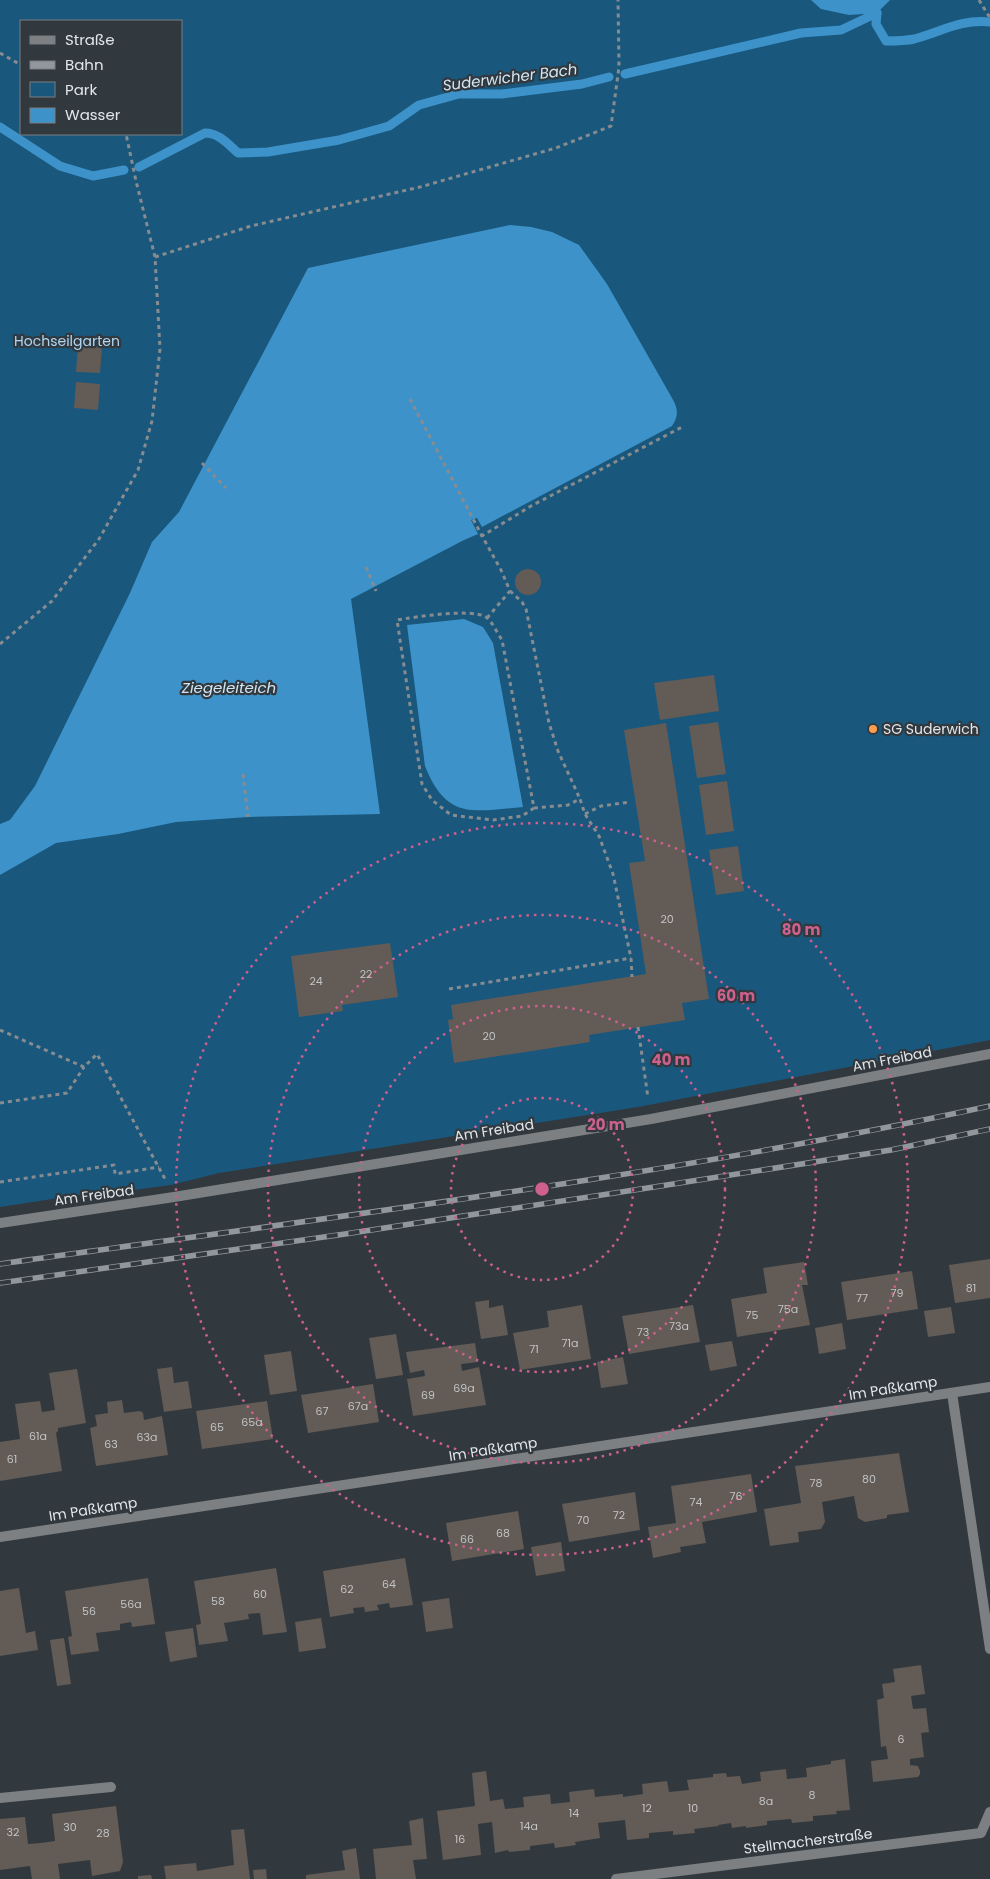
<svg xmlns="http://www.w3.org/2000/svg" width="990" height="1879" viewBox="0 0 990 1879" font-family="Poppins,sans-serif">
  <rect width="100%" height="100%" fill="#32393e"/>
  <!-- green -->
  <path fill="#19577d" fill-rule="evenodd" d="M0,0H990V1040L638,1107L219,1173L171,1185L133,1190L130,1187L0,1207ZM21,21H181V134H21Z"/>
  <!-- water -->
  <g fill="#3d93c9">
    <polygon points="811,0 890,0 877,13 849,15 821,9"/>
    <path d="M510,225L531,227L552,232L579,245L607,284L672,398C678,408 679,416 672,426L482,527L477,518L471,520L478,534L464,540L351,599L380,814L248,817L176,822L118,834L56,843L0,875V824L10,820L35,786L130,593L152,542L179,512L308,268Z"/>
    <path d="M464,619L483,627L493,643L523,807C473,811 447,821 425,766L407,625Z"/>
  </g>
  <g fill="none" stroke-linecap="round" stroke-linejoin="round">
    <!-- stream -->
    <g stroke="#3d93c9" stroke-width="9">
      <path d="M877,13L876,24L886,41C895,41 905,41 914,39C941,32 960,19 990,22"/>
      <polyline points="625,74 801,33 841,30 877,13"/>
      <polyline points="0,127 60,166 93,176 124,170"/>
      <path d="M139,167L205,133C219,133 228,144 238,153L268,152L339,140L389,126L419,105L459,94H502L582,84L609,77"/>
    </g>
  </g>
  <!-- building -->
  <g fill="#625b56">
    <polygon points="78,346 102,347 100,373 76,372"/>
    <polygon points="76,382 100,384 98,410 74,408"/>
    <circle cx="528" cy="582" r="13"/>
    <polygon points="714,675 719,711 660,720 654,683"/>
    <polygon points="718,722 726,774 697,778 689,726"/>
    <polygon points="666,723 709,999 682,1003 685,1020 589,1035 590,1042 454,1063 448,1020 453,1019 451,1005 646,974 629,863 645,861 624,730"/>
    <polygon points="727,781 734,831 706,835 699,785"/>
    <polygon points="738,846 744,891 716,895 709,850"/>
    <polygon points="390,943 398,997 342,1005 343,1011 299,1017 291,956"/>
    <polygon points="990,1259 990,1298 955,1303 949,1265"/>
    <polygon points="804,1262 808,1285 802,1285 810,1325 737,1337 731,1299 767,1293 763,1268"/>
    <polygon points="912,1271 918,1309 847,1320 841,1282"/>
    <polygon points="489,1300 489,1308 503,1305 508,1335 481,1339 475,1302"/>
    <polygon points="582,1305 591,1359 520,1370 513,1333 549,1327 547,1311"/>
    <polygon points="693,1305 700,1342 629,1354 622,1316"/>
    <polygon points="951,1307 955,1333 928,1337 924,1311"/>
    <polygon points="842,1323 846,1349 819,1354 815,1328"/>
    <polygon points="396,1334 403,1375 376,1379 369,1338"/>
    <polygon points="732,1341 737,1366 710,1371 705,1345"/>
    <polygon points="475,1343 478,1362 461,1364 462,1371 479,1367 486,1405 413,1416 407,1379 425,1376 424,1370 410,1373 406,1352"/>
    <polygon points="291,1351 297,1391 270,1395 264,1355"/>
    <polygon points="623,1357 628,1384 601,1388 597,1362"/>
    <polygon points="172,1367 174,1383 188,1381 192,1408 164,1412 157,1369"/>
    <polygon points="77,1369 86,1423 58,1428 58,1431 56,1433 62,1471 0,1481 0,1442 20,1439 15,1404 40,1401 42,1412 55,1410 49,1373"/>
    <polygon points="373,1384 379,1422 308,1433 301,1395"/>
    <polygon points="122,1400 124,1413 140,1411 143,1413 144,1420 162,1416 168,1455 96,1466 90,1428 97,1426 95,1415 108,1413 107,1402"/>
    <polygon points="267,1401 273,1439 202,1449 196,1411"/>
    <polygon points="899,1453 909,1512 887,1515 887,1518 865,1522 858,1518 854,1496 822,1502 825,1522 821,1529 798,1532 799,1542 770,1546 764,1509 801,1503 795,1466"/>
    <polygon points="751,1474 757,1512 702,1522 706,1543 680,1547 681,1552 653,1558 648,1527 676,1523 671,1486"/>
    <polygon points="635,1492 640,1530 569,1542 562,1504"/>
    <polygon points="518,1511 524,1549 452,1561 446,1523"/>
    <polygon points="561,1542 565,1571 536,1576 531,1547"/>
    <polygon points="405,1558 413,1605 390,1608 389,1603 377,1605 379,1610 365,1612 364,1607 353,1608 354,1613 330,1617 323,1571"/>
    <polygon points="276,1568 287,1632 263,1635 260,1613 248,1614 249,1619 224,1623 228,1641 199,1645 196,1625 201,1624 194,1581"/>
    <polygon points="148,1578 155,1624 132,1627 131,1622 120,1624 120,1630 96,1633 99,1651 71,1655 68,1637 72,1636 65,1591"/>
    <polygon points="19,1588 26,1633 35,1631 38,1650 0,1656 0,1591"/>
    <polygon points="449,1598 453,1628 426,1632 422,1602"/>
    <polygon points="321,1618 326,1648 299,1652 295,1622"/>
    <polygon points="193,1628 197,1657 170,1662 165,1632"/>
    <polygon points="64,1638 71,1684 57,1686 50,1640"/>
    <polygon points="921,1665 925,1694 911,1696 913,1709 926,1708 929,1732 921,1733 924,1757 910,1759 910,1765 918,1766 920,1771 920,1774 918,1777 873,1782 871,1761 888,1759 886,1746 881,1747 877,1700 884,1698 882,1684 895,1682 893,1669"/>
    <polygon points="845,1759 850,1810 836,1811 837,1814 813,1816 813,1821 792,1823 791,1819 767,1821 767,1825 746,1828 746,1826 732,1828 731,1823 718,1825 719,1826 694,1829 695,1833 673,1835 673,1831 649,1833 649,1838 627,1840 625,1820 598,1823 600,1838 575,1842 576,1845 555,1848 554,1843 530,1846 530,1850 509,1852 508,1850 495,1853 492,1822 478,1824 481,1855 443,1860 437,1811 475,1806 472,1773 486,1771 490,1801 503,1799 505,1809 524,1807 523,1797 550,1794 551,1804 570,1802 569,1792 594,1789 595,1797 623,1794 623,1797 643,1794 642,1784 667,1781 669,1792 689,1790 687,1780 713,1777 713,1774 726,1773 727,1777 740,1776 742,1784 761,1781 760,1772 786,1769 787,1779 807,1777 806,1768 831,1764 831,1761"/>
    <polygon points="116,1806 123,1862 120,1871 92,1876 90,1860 58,1864 60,1879 32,1879 30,1866 0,1870 0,1819 25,1817 28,1844 41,1843 55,1841 52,1814"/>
    <polygon points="423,1818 427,1859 413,1860 416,1879 376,1879 373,1849 412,1845 409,1821"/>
    <polygon points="244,1829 250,1879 166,1879 164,1866 196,1863 197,1871 234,1865 231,1830"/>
    <polygon points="356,1848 360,1879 306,1879 306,1875 345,1870 342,1851"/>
    <polygon points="266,1869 267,1879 254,1879 253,1870"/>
    <polygon points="151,1875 152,1879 138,1879 138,1876"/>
  </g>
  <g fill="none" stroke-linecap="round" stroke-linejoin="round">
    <!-- path -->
    <g stroke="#868c90" stroke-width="3" stroke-dasharray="4 4" stroke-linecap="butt">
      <polyline points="979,0 990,18"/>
      <polyline points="0,53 21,65"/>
      <polyline points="155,257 251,226 420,187 556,148 611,126 619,67 618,0"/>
      <polyline points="410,399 482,536"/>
      <polyline points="202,463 226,488"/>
      <polyline points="366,567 376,591"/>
      <polyline points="510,591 522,602 526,609 549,723 558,751 580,799"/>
      <polyline points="487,618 510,591 501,570 482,536 531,506 684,426"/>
      <polyline points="0,644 52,601 99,539 138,470 152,421 160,349 155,257 136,181 126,134"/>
      <polyline points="243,774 248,817"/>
      <path d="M534,808L522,816L493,820L451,815L432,800L422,784L397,620C415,617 472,608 486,617C492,621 497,633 502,640L534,808L568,805L580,799L585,814L599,836L613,874L631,958L632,977"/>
      <polyline points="585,814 601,806 630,802"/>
      <polyline points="449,989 631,958"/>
      <polyline points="638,1027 648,1098"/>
      <polyline points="0,1030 84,1067 97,1054 165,1179"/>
      <polyline points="0,1103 67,1093 84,1067"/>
      <polyline points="0,1182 114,1165 115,1174 159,1167"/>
    </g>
    <!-- service -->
    <polyline stroke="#7d8083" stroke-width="10" points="0,1223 174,1197 651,1119 990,1054"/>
    <!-- minor -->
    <g stroke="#7d8083" stroke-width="10">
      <polyline points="952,1393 990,1649"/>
      <polyline points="0,1537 990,1387"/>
      <polyline points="0,1798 111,1787"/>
      <polyline points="616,1879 981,1833 990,1812"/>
    </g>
    <!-- rail casing -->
    <g stroke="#92979b" stroke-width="5.5">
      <g id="rail">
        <path d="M0,1264C331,1217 663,1177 990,1106"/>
        <polyline points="0,1283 345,1234 654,1187 891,1150 990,1129"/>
      </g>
    </g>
    <!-- rail -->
    <use href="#rail" stroke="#32393e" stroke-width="4" stroke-dasharray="11" stroke-linecap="butt"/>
  </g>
  <!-- distance rings -->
  <g fill="none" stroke="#cd608d" stroke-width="2.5" stroke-dasharray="2.5 5">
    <circle cx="542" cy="1189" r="91"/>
    <circle cx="542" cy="1189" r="183"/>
    <circle cx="542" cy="1189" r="274"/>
    <circle cx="542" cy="1189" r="366"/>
  </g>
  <!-- markers -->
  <circle fill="#fb9e52" stroke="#32393e" stroke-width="2" cx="873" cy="729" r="5"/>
  <g text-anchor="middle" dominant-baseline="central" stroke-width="4.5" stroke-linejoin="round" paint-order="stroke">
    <!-- number labels -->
    <g font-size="11" fill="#c2c3c4">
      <text x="667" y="919">20</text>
      <text x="366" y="974">22</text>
      <text x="316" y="981">24</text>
      <text x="489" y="1036">20</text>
      <text x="971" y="1288">81</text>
      <text x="897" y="1293">79</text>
      <text x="862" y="1298">77</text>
      <text x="788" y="1309">75a</text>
      <text x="752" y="1315">75</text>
      <text x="679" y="1326">73a</text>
      <text x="643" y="1332">73</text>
      <text x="570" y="1343">71a</text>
      <text x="534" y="1349">71</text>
      <text x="464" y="1388">69a</text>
      <text x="428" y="1395">69</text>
      <text x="358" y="1406">67a</text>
      <text x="322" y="1411">67</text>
      <text x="252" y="1422">65a</text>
      <text x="217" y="1427">65</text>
      <text x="38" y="1436">61a</text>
      <text x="147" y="1437">63a</text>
      <text x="111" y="1444">63</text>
      <text x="12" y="1459">61</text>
      <text x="869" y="1479">80</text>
      <text x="816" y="1483">78</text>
      <text x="736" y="1496">76</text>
      <text x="696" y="1502">74</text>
      <text x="619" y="1515">72</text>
      <text x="583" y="1520">70</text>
      <text x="503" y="1533">68</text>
      <text x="467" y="1539">66</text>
      <text x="389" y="1584">64</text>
      <text x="347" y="1589">62</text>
      <text x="260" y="1594">60</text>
      <text x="218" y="1601">58</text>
      <text x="131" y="1604">56a</text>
      <text x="89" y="1611">56</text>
      <text x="901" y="1739">6</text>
      <text x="812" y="1795">8</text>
      <text x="766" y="1801">8a</text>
      <text x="647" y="1808">12</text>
      <text x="693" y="1808">10</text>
      <text x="574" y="1813">14</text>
      <text x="529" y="1826">14a</text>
      <text x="70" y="1827">30</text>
      <text x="13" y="1832">32</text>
      <text x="103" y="1833">28</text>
      <text x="460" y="1839">16</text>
    </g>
    <!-- park labels -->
    <g font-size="14" fill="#aed6f3" stroke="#32393e">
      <text x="67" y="341">Hochseilgarten</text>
    </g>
    <!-- poi labels -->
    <g font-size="14" fill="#e2e6e9" stroke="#32393e" text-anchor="start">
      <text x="883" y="729">SG Suderwich</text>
    </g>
    <!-- street labels -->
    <g font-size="14" fill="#e2e6e9" stroke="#32393e">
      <text transform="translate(892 1059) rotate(-11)">Am Freibad</text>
      <text transform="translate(494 1130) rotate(-9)">Am Freibad</text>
      <text transform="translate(94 1195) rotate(-8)">Am Freibad</text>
      <text transform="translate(893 1388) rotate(-9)">Im Paßkamp</text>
      <text transform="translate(493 1449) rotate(-9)">Im Paßkamp</text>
      <text transform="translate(93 1509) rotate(-9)">Im Paßkamp</text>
      <text transform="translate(808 1841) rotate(-7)">Stellmacherstraße</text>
    </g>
    <!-- water labels -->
    <g font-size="15" font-style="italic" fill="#d2e6f4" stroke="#32393e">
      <text transform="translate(510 77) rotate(-7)">Suderwicher Bach</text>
      <text x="229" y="687">Ziegeleiteich</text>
    </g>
  </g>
  <circle cx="542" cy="1189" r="8" fill="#cd608d" stroke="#32393e" stroke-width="2.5"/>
  <g font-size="15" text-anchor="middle" font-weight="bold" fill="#cd608d" stroke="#32393e" stroke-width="4.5" stroke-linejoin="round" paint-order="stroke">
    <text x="801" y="935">80 m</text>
    <text x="736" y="1001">60 m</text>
    <text x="671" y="1065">40 m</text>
    <text x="606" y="1130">20 m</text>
  </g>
  <!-- legend -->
  <rect x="20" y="20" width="162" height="115" fill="#32393e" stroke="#787e82"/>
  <rect x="30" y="36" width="25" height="8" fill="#7d8083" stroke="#787e82"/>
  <text x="65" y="45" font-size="15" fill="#e2e6e9">Straße</text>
  <rect x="30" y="61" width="25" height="8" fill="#92979b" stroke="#787e82"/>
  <text x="65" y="70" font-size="15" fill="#e2e6e9">Bahn</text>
  <rect x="30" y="82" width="25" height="15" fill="#19577d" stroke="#787e82"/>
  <text x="65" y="95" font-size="15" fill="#e2e6e9">Park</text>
  <rect x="30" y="108" width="25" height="15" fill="#3d93c9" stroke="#787e82"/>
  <text x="65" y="120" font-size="15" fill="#e2e6e9">Wasser</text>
</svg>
